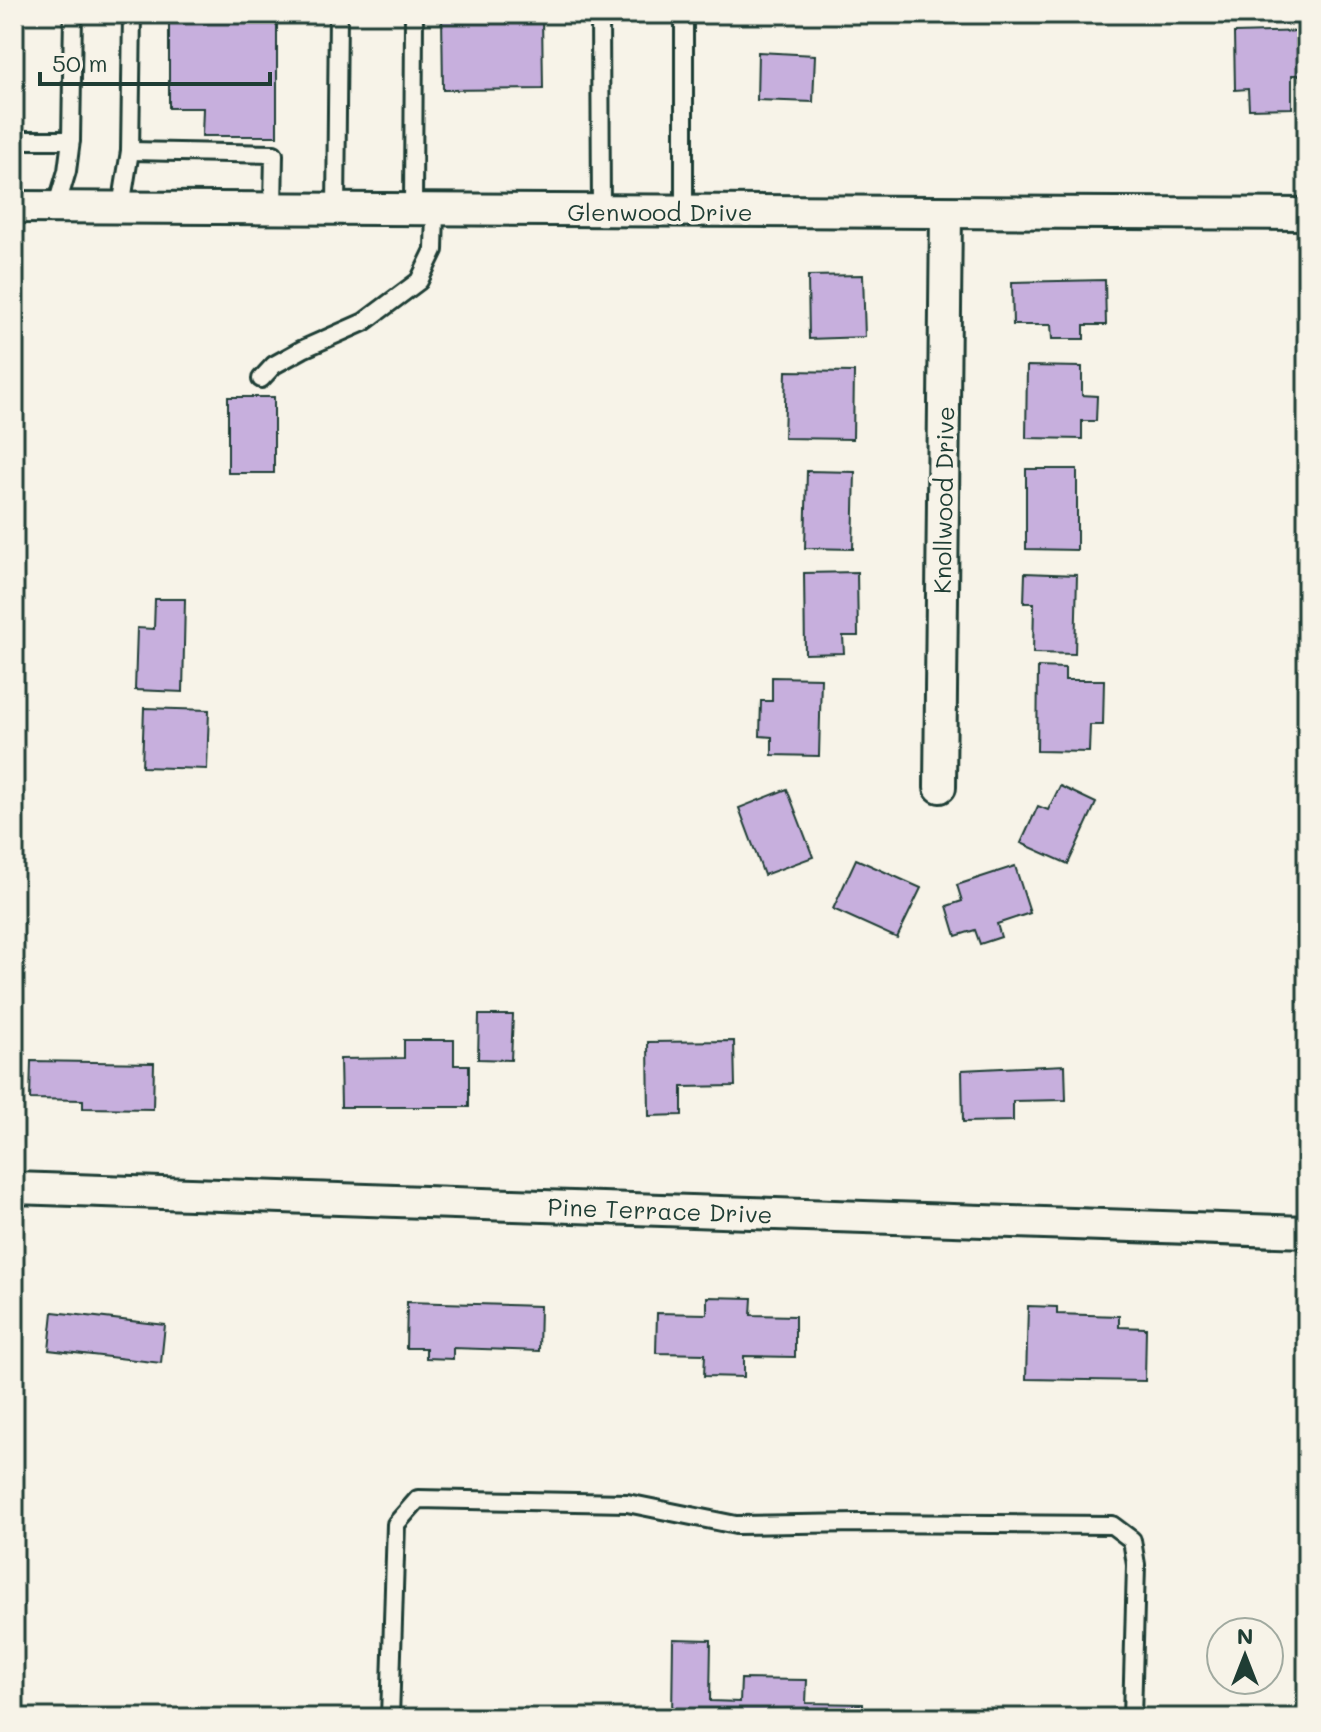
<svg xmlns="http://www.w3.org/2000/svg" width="1321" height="1732" viewBox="0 0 1321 1732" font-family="Mali,sans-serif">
  <rect width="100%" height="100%" fill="#f7f3e8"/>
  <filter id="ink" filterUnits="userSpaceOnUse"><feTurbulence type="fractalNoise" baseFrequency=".0125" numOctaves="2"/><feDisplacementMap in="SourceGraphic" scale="16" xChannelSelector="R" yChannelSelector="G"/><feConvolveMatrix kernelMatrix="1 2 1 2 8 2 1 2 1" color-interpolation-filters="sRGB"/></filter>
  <g filter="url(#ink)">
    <!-- building -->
    <g fill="#c7afdd" stroke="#1f3d34" stroke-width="2">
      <polygon points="169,14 277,14 277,136 202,136 203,108 169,108"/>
      <polygon points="442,14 542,14 543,89 443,90"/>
      <polygon points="1307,31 1307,75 1292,75 1292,108 1249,109 1248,89 1235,90 1234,33"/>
      <polygon points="758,52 815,55 813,102 757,100"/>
      <polygon points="863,275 865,337 809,339 808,276"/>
      <polygon points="1105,280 1106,325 1084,325 1084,339 1052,339 1051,325 1013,325 1012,282"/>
      <polygon points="1027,366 1082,367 1082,395 1097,396 1096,421 1082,421 1082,439 1026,438"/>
      <polygon points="786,371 854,372 853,439 784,438"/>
      <rect x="228" y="397" width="46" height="76"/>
      <polygon points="1026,469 1077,469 1077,550 1026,549"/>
      <polygon points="807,471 855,472 853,549 805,548"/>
      <polygon points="857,572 858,636 843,636 844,653 805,654 804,573"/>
      <polygon points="1025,573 1077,575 1075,654 1033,653 1034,603 1024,603"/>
      <polygon points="155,599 185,599 183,692 135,690 137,628 154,629"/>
      <polygon points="1038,667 1065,668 1065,680 1104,680 1103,725 1090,725 1089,752 1037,751"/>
      <polygon points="772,677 821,678 819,756 772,755 772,737 760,736 761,701 772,701"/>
      <polygon points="144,708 209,710 207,769 142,767"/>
      <polygon points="1060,786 1096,803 1068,864 1021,843 1038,806 1048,810"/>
      <polygon points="787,789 813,857 764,875 739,808"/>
      <polygon points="856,859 921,888 897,938 833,909"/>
      <polygon points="1015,866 1030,913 997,924 1001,937 980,944 975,930 956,936 947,906 962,901 957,885"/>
      <polygon points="479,1015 513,1015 511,1060 478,1059"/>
      <polygon points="404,1040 454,1040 454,1065 469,1065 469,1107 341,1107 340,1059 404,1058"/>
      <polygon points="734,1041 735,1086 682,1087 682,1115 649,1116 648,1042"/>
      <polygon points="31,1061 154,1063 153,1109 83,1108 83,1100 30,1099"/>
      <polygon points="1065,1065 1066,1100 1013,1101 1013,1121 963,1122 962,1070"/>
      <polygon points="707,1297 752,1298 751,1315 795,1316 795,1357 744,1356 744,1377 704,1376 705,1354 656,1353 657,1313 707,1314"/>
      <polygon points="407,1302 540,1306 539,1351 453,1348 453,1359 426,1358 426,1348 406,1348"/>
      <polygon points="1028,1306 1057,1307 1057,1314 1119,1316 1119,1327 1146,1328 1145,1381 1026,1379"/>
      <polygon points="53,1312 165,1325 161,1363 49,1350"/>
      <polygon points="673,1639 711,1640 710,1701 740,1702 741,1679 807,1680 806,1703 863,1704 863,1718 672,1718"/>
    </g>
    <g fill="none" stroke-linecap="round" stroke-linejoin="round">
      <!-- service casing -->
      <g stroke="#1f3d34" stroke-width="22">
        <g id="service">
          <polyline points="600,14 601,210"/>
          <polyline points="684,14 684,211"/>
          <polyline points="14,140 71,140 73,14"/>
          <polyline points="130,151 274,154 273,207"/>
          <polyline points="121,207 130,151 132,14"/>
          <polyline points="56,208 67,171 71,140"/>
          <polyline points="336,208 338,14"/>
          <polyline points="413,208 414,14"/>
          <polyline points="261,379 274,365 303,349 364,322 419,281 434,250 435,209"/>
          <polyline points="390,1718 396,1524 418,1499 627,1503 736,1525 858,1523 1112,1525 1132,1540 1136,1565 1132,1718"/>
        </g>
      </g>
      <!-- minor casing -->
      <g stroke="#1f3d34" stroke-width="36">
        <g id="minor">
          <polyline points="14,207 1307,214"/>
          <polyline points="940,787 946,213"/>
          <polyline points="14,1188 1307,1232"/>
        </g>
      </g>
      <!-- service -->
      <use href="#service" stroke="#f7f3e8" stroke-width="16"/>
      <!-- minor -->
      <use href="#minor" stroke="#f7f3e8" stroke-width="30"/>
    </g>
  </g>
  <g text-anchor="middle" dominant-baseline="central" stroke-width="7" stroke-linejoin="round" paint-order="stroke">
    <!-- street labels -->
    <g font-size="24" fill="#1f3d34" stroke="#f7f3e8">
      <text x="660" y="211">Glenwood Drive</text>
      <text transform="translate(943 500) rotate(-89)">Knollwood Drive</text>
      <text transform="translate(660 1210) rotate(2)">Pine Terrace Drive</text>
    </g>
  </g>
  <!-- margin -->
  <rect width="1321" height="1732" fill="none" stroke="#f7f3e8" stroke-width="48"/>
  <rect x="24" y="24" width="1273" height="1684" fill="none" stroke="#1f3d34" stroke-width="3" filter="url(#ink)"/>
  <!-- north arrow -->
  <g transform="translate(1245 1656)"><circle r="38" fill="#f7f3e8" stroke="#a1aaa0" stroke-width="2"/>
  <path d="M0-6L14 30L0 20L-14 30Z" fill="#1f3d34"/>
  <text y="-12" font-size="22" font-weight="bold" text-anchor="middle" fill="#1f3d34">N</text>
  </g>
  <!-- scale -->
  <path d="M40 72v12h230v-12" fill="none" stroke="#1f3d34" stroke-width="4"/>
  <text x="52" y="72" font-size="24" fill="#1f3d34" stroke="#f7f3e8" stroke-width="6" paint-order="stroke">50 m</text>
</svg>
